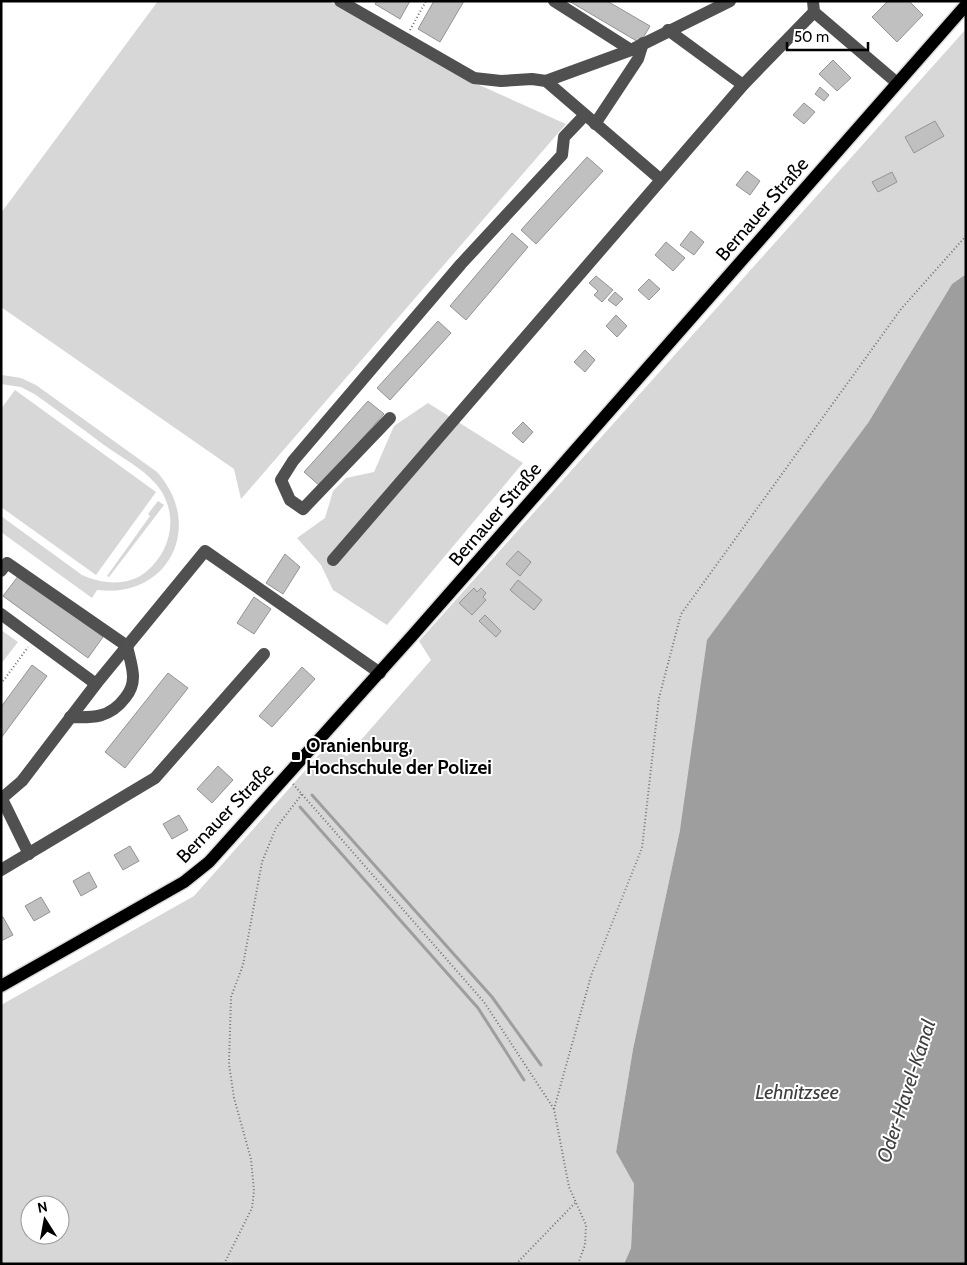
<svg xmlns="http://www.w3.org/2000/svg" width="967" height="1265" viewBox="0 0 967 1265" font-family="Cabin,sans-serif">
  <rect width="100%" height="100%" fill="#fff"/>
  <!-- green -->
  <g fill="#d7d7d7" fill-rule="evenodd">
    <polygon points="158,1 329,1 477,84 566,124 241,499 234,469 1,307 1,213"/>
    <path d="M966,29V274L952,284L868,423L680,830L633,1049L616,1152L634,1184L631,1248L624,1264H1V1005L194,896L325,748L347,756L431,660L419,641ZM30,1205H60V1235H30Z"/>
    <path d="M2,375L21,378L36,385L157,472C205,525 169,599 97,590L92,598L1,532V516L82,575C101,584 129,587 147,571C173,549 179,511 156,484C142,468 121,457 104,445C82,428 59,412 36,395L21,387L1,384Z"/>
    <polygon points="15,390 156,492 96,575 1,507 1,409"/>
    <polygon points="428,403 523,463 387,625 333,590 321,565 297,538 325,518 333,491 346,478 374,472 394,426"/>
    <polygon points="158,501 164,505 109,577 107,576 150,516 148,514"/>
    <polygon points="1,630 18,642 1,664"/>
  </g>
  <!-- water -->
  <polygon fill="#9e9e9e" points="966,274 966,1264 624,1264 631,1248 634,1184 616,1152 633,1049 680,830 707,640 868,423 952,284"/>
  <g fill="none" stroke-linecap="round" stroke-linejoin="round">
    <!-- stream -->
    <g stroke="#9e9e9e" stroke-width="3">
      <polyline points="312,795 492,997 541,1065"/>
      <polyline points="300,807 478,1008 524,1080"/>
    </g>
  </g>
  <!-- building -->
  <g fill="#c0c0c0" stroke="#949494">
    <polygon points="377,1 410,1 400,19 375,4"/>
    <polygon points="434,1 464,1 440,42 418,29"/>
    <polygon points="569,1 607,1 650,26 640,43"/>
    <polygon points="888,1 909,1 923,15 897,42 872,17"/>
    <polygon points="833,60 851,78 837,91 819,74"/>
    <polygon points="820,87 829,95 824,101 815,94"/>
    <polygon points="804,103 815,112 804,124 793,115"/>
    <polygon points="935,121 944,136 914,153 905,137"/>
    <polygon points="587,157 603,171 536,244 521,230"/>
    <polygon points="747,171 760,181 750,195 736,185"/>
    <polygon points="892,172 897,182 878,192 872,182"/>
    <polygon points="691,231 704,242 694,255 680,245"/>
    <polygon points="512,233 528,247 466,320 450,306"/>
    <polygon points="666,242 685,258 673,271 655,255"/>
    <polygon points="596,276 613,290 602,302 594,295 598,291 589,283"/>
    <polygon points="649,279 660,289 649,300 638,290"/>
    <polygon points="615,292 623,299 616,306 608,300"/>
    <polygon points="616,315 627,326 617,337 606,326"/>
    <polygon points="438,321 451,333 390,400 377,388"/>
    <polygon points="585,350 595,360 585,372 574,362"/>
    <polygon points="368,401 384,414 320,486 304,472"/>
    <polygon points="523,422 533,432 523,443 512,433"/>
    <polygon points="518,551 531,562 520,576 506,564"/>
    <polygon points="285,554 300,567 283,594 266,583"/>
    <polygon points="19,575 103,637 88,658 3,596"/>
    <polygon points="518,580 542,600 534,610 510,590"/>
    <polygon points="474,588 477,592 481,588 486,593 483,597 486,600 472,615 459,603"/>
    <polygon points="254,597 271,609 254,634 237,623"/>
    <polygon points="485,615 501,631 496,637 479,621"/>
    <polygon points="32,665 47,676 1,738 1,707"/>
    <polygon points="302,667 315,679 272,727 259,716"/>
    <polygon points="168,673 188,688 125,768 105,752"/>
    <polygon points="218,766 233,780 212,803 197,789"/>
    <polygon points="179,815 188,830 172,839 163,824"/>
    <polygon points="130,846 139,861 123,870 114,855"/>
    <polygon points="89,872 97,887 81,896 73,881"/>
    <polygon points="41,897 50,912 34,921 25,906"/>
    <polygon points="1,917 3,917 13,935 1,941"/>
  </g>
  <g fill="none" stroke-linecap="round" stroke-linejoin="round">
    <!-- major casing -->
    <g stroke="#dbdbdb" stroke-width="15">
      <polyline id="major" points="1,986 184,882 209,862 412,636 966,5"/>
    </g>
    <!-- path -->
    <g stroke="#727272" stroke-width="2" stroke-dasharray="1 2.5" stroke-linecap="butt">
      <polyline points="410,30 426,1"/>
      <polyline points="1,684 28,647"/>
      <polyline points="293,784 484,1002 554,1109"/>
      <polyline points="224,1264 252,1208 254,1191 251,1159 234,1098 229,1064 231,997 243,965 262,862 276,828 302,794"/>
      <polyline points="516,1264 575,1203"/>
      <polyline points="578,1264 585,1245 586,1225 569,1187 554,1109 591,976 642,848 659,698 681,614 901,309 966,236"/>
    </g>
    <!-- minor -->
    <g stroke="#505050" stroke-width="12">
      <polyline points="340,1 474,78 501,81 532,79 546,81 660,179"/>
      <polyline points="554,1 631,50"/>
      <polyline points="813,1 814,12 896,82"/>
      <polyline points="668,30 743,85"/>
      <polyline points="546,81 631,50 730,1"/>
      <polyline points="595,124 638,59 643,43"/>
      <polyline points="390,418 303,509 290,500 281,480 293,461 461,264 562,155 564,137 585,115"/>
      <polyline points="333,560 743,85 814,12"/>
      <path d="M1,571L7,563L127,646C129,656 133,667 133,677C133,685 130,692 125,698C110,718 93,718 70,717"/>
      <polyline points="1,614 96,684"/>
      <polyline points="1,799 22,781 96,684 205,551 380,673"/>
      <polyline points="2,799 29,854"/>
      <polyline points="1,870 155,778 264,654"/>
    </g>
    <!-- major -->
    <use href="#major" stroke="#000" stroke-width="12"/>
  </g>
  <!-- markers -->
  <rect fill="#000" stroke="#fff" stroke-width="2" x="291" y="751" width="10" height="10" rx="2.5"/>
  <g text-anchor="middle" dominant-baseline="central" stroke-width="4" stroke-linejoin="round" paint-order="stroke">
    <!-- street labels -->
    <g font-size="19" fill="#000" stroke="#fff">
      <text transform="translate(762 209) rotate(-49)">Bernauer Straße</text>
      <text transform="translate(495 514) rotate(-49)">Bernauer Straße</text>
      <text transform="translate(225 813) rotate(-46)">Bernauer Straße</text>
    </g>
    <!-- poi labels -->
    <g font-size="19" font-weight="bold" fill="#000" stroke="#fff" text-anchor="start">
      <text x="306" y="745">Oranienburg,<tspan x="306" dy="22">Hochschule der Polizei</tspan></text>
    </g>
    <!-- water labels -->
    <g font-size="20" font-style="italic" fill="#3f3f3f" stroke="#fff">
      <text transform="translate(906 1091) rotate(-72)">Oder-Havel-Kanal</text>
      <text x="797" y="1092">Lehnitzsee</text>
    </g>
  </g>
  <!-- border -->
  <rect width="967" height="1265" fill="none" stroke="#000000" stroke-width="5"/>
  <!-- north arrow -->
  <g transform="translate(45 1220) rotate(349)"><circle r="24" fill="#ffffff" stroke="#999999"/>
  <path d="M0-4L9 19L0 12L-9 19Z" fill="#000000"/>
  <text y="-8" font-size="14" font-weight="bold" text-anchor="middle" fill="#000000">N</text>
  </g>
  <!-- scale -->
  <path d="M787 42v8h81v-8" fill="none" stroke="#000000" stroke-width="2.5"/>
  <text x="794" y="42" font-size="15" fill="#000000" stroke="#ffffff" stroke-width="4" paint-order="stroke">50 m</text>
</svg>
